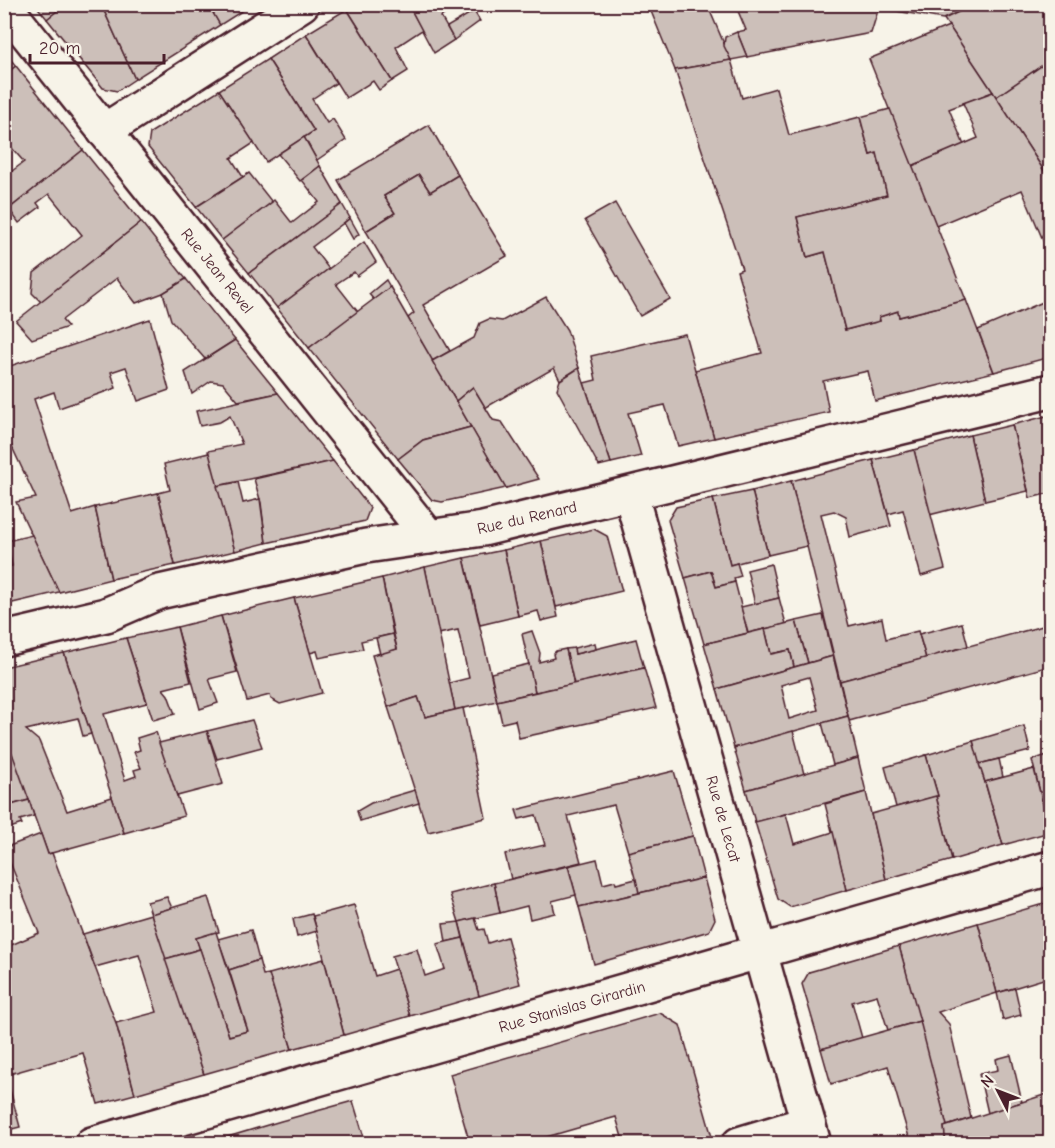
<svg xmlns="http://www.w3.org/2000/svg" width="1055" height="1148" viewBox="0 0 1055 1148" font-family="'Comic Neue',sans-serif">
  <rect width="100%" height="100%" fill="#f7f3e8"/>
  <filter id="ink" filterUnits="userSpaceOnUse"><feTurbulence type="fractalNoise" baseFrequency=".0167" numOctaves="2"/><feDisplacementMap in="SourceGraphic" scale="12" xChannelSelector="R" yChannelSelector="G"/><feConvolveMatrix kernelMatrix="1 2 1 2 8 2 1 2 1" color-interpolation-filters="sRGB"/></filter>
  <g filter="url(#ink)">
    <!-- building -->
    <g fill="#ccbfb9" stroke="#4a1f2b" stroke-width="1.5" fill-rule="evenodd">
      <polygon points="35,4 66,4 47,19"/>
      <polygon points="66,4 101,4 135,79 117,91 103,88 47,19"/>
      <polygon points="101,4 208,4 220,25 135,79"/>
      <polygon points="208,4 253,4 220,25"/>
      <polygon points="354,4 408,4 422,30 396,47 408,71 392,81 347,9"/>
      <polygon points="408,4 460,4 441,17 454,40 434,53"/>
      <polygon points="648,4 707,4 731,60 675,70"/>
      <polygon points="735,4 880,4 871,33 747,57 737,32 746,30"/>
      <polygon points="880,4 975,4 943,19 878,8"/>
      <polygon points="975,4 1050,4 1050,60 996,97 944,19"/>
      <polygon points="347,9 392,81 379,90 373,81 346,98 306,34"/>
      <polygon points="474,11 480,21 454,40 447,27"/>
      <polygon points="949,26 993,92 949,109 964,145 912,166 869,59"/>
      <polygon points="737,32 747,57 731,60 724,46 725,37"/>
      <polygon points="306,34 336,83 312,99 327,123 333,119 346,140 317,160 304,137 314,131 268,59"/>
      <polygon points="4,51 16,66 4,75"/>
      <polygon points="268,59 314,131 266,162 219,90"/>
      <polygon points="731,60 742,98 776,88 789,135 860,117 870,155 877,153 887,195 797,217 807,257 825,252 845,330 880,321 879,317 898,311 899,317 966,300 994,372 875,401 868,371 823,381 829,412 714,438 695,370 762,353 737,271 742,269 675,70"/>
      <polygon points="1050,60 1050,180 996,97"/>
      <polygon points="16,66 83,150 4,213 4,177 24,162 4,139 4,75"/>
      <polygon points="219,90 254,143 231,158 243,177 196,207 148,147 150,133"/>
      <polygon points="993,92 1050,180 1050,257 1022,190 936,226 912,166 978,138 963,103"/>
      <polygon points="890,109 966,300 899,317 898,311 879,317 880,321 845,330 825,252 807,257 797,217 887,195 877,153 870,155 860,117"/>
      <polygon points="429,125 458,175 430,192 419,175 384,196 395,213 366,231 338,180"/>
      <polygon points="304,137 320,166 300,181 278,154"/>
      <polygon points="83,150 141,222 41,302 32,293 34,273 82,235 49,194 37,203 40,207 19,223 9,209"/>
      <polygon points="320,166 342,204 249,273 222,240 274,200 292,223 319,202 302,180"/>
      <polygon points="249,173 272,202 222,240 196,207"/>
      <polygon points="419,175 430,192 458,175 507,256 423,305 450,351 432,361 408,318 414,313 366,231 395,213 384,196"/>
      <polygon points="615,203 670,299 640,316 585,220"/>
      <polygon points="342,204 350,218 312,247 329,269 277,308 249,273"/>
      <polygon points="350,218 359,234 353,239 344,223"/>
      <polygon points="141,222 186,279 163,293 136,303 117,278 62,320 68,327 32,339 16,321"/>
      <polygon points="364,242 376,262 357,276 354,272 336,284 358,312 309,348 277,308"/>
      <polygon points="186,279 235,340 205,359 171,320 163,293"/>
      <polygon points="386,280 390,287 374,300 369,294"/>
      <polygon points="390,287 471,427 423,440 398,459 309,348"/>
      <polygon points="546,297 567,330 579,368 560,380 554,368 485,408 473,387 456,401 432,361 474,338 480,323 489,319 502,321"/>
      <polygon points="1050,299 1050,357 994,372 978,330"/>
      <polygon points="150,319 169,390 138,401 126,367 111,372 116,388 59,408 54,392 34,399 72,514 95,507 111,579 59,592 16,502 36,498 4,430 4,368"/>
      <polygon points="685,334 714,438 678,446 665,405 628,413 641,456 611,463 584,383 596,380 591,356"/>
      <polygon points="235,340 278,393 238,401 223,383 211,381 192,394 185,372"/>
      <polygon points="579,368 584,383 611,463 599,466 557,389 560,380"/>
      <polygon points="473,387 493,420 502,422 539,479 506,488 456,401"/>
      <polygon points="278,393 333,461 217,486 208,451 242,444 230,416 220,422 200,426 196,411"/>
      <polygon points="1050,415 1050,493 1030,498 1012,425"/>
      <polygon points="1012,425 1028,491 985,501 970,435"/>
      <polygon points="471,427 506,488 442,502 432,500 398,459 423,440"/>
      <polygon points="970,435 985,501 929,515 914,450"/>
      <polygon points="914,450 945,569 921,576 903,510 888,514 873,460"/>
      <polygon points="209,453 235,551 175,565 158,493 170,490 164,464"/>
      <polygon points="873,460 891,526 850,537 846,517 834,511 821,514 849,626 882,618 886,639 918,631 926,658 840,681 791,481"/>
      <polygon points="333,461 370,508 365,521 266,543 261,503 254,479"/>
      <polygon points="791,481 807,546 768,555 752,491"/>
      <polygon points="238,482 243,503 260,499 266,543 235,551 217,486"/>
      <polygon points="752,491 768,555 730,565 713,499"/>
      <polygon points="158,493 175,565 111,579 95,507"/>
      <polygon points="713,499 730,565 737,563 741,576 734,578 735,582 716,587 711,571 685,578 668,520 676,507"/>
      <polygon points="594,529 607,536 622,591 556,607 541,541"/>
      <polygon points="32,535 59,592 4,605 4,568 12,566 7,541"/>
      <polygon points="541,541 558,617 541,621 538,611 518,616 504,550"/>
      <polygon points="504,550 518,616 480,625 464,558"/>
      <polygon points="464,558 497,701 455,710 449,683 469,678 458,630 438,634 425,567"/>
      <polygon points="771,564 779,598 755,604 747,570"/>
      <polygon points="425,567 455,710 425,717 418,697 388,707 372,655 397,649 382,578"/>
      <polygon points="711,571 716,587 735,582 748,633 704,644 685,578"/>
      <polygon points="382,578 393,634 361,641 363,649 319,658 317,651 310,653 294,598"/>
      <polygon points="294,598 322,693 280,704 271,699 270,695 247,701 221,616"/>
      <polygon points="779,598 786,624 748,633 741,607"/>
      <polygon points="823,615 833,656 808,663 796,621"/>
      <polygon points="221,616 237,672 209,679 218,703 200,709 177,627"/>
      <polygon points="796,621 808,663 794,667 790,650 771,654 765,629"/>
      <polygon points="962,623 968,646 926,658 919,634"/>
      <polygon points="1050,624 1050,666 849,721 840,681"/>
      <polygon points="177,627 191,682 163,689 168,695 175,714 153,720 126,638"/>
      <polygon points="765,629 771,654 790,650 794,667 717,689 704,644"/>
      <polygon points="532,631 540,653 539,662 554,658 553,654 556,651 566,649 574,684 535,692 522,634"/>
      <polygon points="393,634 397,649 380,654 376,638"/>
      <polygon points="126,638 147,703 104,714 125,780 136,776 134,770 141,768 134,752 140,750 137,738 156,732 184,816 124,833 64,653"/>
      <polygon points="636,639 644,668 574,684 566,649 574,648 575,654"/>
      <polygon points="595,643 596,649 575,654 574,648"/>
      <polygon points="64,653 91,734 83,736 78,718 26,730 39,741 67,811 112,797 124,833 48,854 4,733 4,667"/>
      <path d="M833,656L848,716L734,748L717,689ZM809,677L818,710L789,719L781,685Z"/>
      <polygon points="529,664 535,692 497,701 491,673"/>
      <polygon points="644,668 656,708 519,738 515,720 502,723 497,701"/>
      <polygon points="418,697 425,717 463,708 486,818 428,832 388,707"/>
      <polygon points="848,716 858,758 833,765 822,723"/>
      <polygon points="252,720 262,747 217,759 207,731"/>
      <polygon points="1024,726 1030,751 979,764 973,741"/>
      <polygon points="207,731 223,784 177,796 159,743"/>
      <polygon points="793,731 804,774 746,790 734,748"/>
      <polygon points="973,741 1003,845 952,860 936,796 938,796 926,755"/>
      <polygon points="12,753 29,800 4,807 4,755"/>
      <polygon points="1050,754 1050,832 1032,760"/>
      <polygon points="926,755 938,796 896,807 885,767"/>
      <polygon points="858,758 866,792 755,822 746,790"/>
      <polygon points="999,759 1003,777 985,782 979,764"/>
      <polygon points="1034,769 1050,832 1003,845 985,782"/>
      <polygon points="674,771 693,836 628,852 614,805 568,816 581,862 511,879 505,854 545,845 536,815 519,819 516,810"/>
      <polygon points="415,790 419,803 360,821 357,811 371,803"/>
      <polygon points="866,792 886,879 847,890 825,804"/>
      <polygon points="936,796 952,860 886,879 871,814"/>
      <polygon points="29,800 34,816 20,820 22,824 4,830 4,807"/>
      <polygon points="786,814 794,844 833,832 847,890 790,907 778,899 755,822"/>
      <polygon points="41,834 48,854 52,853 116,1023 135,1094 98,1104 83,1053 6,1075 20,1127 4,1131 4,948 39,933 4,848"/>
      <polygon points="693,836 704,878 639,893 628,852"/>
      <polygon points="597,859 603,884 615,881 616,884 636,879 639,893 579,907 568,866"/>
      <polygon points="568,866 576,895 552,901 555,913 530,919 527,906 500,913 494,883"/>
      <polygon points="704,878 715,919 709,931 594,964 579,907"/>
      <polygon points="494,883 500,913 459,922 450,894"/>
      <polygon points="167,897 172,908 151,914 147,902"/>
      <polygon points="208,897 219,932 196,938 200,949 165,959 151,914"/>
      <polygon points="1050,902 1050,977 997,993 978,923"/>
      <polygon points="354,905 375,976 396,969 410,1016 344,1035 313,916"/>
      <polygon points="151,914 204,1074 135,1094 116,1023 157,1012 139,955 95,967 83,934"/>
      <polygon points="312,914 317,931 297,937 293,919"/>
      <polygon points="475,918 479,930 484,929 488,943 507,937 520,984 479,996 459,922"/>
      <polygon points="459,922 463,938 446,942 443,924"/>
      <polygon points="978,923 997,993 938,1012 949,1024 971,1118 947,1126 899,946"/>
      <polygon points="251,930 259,960 229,970 218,939"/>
      <polygon points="216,932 248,1031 229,1036 196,938"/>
      <polygon points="463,938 479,996 410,1016 392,956 417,949 425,976 445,969 437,944"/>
      <polygon points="899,946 920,1021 888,1030 877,995 852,1002 862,1038 821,1049 802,984 809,972"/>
      <polygon points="200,949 229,1036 248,1031 229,970 259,960 263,975 269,974 292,1049 204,1074 165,959"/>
      <polygon points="324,959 344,1035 292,1049 269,974"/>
      <polygon points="1015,988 1021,1015 1003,1020 997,993"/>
      <polygon points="660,1013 680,1025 714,1144 624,1144 616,1117 522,1144 470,1144 450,1074"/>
      <polygon points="920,1021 947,1126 944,1127 946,1144 911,1144 888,1066 831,1084 821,1049"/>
      <polygon points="1011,1055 1022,1102 988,1113 979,1074 998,1070 996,1059"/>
      <polygon points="1050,1093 1050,1137 1032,1144 946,1144 944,1127 947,1126"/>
      <polygon points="353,1101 366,1144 204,1144 281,1121"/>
    </g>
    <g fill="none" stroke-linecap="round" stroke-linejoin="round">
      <!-- minor casing -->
      <g stroke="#4a1f2b" stroke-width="38">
        <g id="minor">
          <polyline points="4,5 429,537"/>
          <polyline points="104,131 302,4"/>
          <polyline points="631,495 814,1144"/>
          <polyline points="4,639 106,615 159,592 366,546 483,529 1050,391"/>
          <polyline points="92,1144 1050,868"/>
          <polyline points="739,1144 808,1123"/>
        </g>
      </g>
      <!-- minor -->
      <use href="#minor" stroke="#f7f3e8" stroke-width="33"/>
    </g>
  </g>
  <g text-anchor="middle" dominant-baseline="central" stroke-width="6" stroke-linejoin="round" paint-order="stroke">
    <!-- street labels -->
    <g font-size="16" fill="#4a1f2b" stroke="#f7f3e8">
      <text transform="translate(217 271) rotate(51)">Rue Jean Revel</text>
      <text transform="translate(527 518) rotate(-13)">Rue du Renard</text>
      <text transform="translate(723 819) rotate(74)">Rue de Lecat</text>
      <text transform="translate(572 1007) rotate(-16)">Rue Stanislas Girardin</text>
    </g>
  </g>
  <!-- margin -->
  <rect width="1055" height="1148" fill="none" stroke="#f7f3e8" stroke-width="24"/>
  <rect x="12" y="12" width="1031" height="1124" fill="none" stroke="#4a1f2b" stroke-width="2" filter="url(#ink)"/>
  <!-- north arrow -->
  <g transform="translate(998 1091) rotate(312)" stroke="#f7f3e8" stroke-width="4.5" paint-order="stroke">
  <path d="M0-4.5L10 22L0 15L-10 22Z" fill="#4a1f2b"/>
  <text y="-9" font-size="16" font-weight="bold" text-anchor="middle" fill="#4a1f2b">N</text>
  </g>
  <!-- scale -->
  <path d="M30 54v9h134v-9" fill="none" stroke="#4a1f2b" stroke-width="3"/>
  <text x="39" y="54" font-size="18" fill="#4a1f2b" stroke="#f7f3e8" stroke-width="4.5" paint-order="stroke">20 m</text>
</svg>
